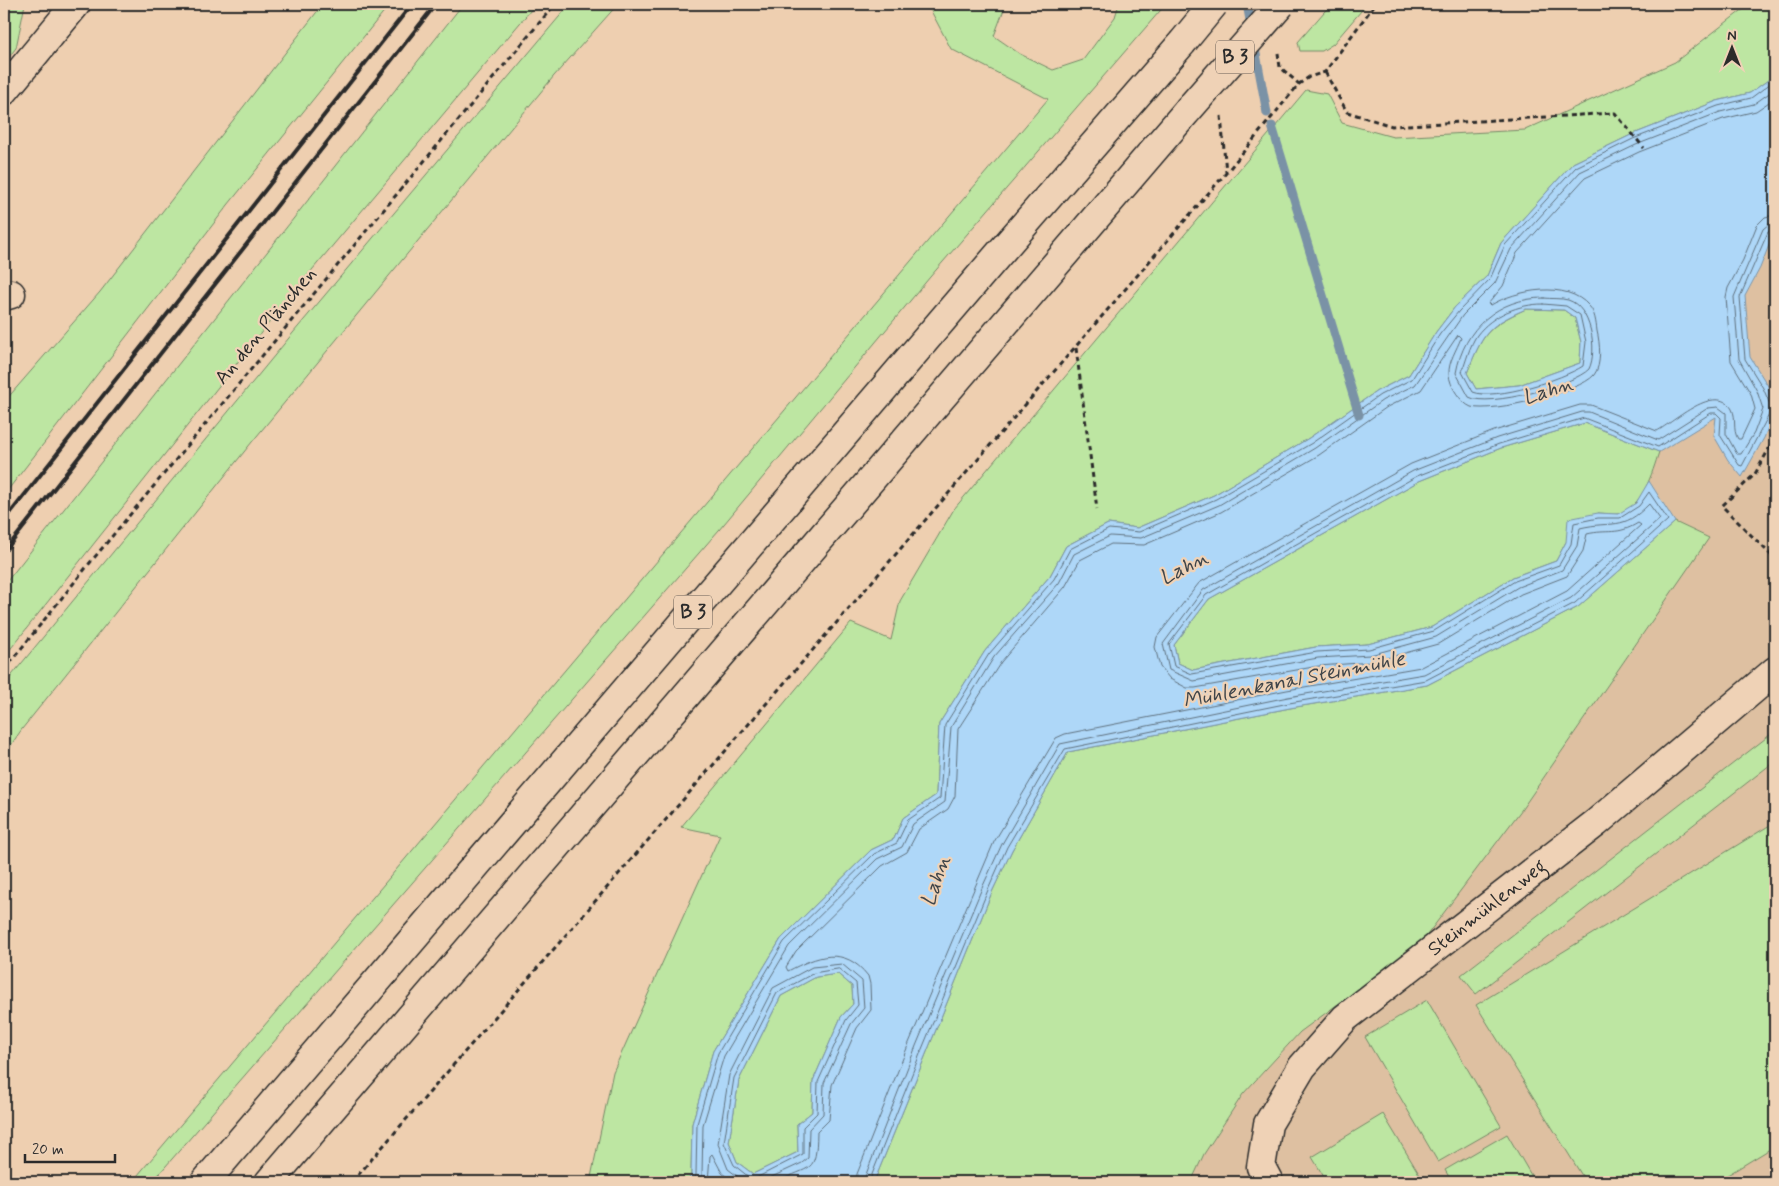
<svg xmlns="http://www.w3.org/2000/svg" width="1779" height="1186" viewBox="0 0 1779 1186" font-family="Mynerve,sans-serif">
  <rect width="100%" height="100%" fill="#eecfb0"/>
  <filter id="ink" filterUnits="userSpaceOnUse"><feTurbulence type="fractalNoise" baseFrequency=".02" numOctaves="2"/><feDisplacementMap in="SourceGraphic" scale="10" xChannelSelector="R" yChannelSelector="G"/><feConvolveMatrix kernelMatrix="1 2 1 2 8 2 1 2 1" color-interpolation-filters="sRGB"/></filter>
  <g filter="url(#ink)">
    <!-- built -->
    <g fill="#dec0a1">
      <polygon points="1775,230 1775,409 1768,386 1750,357 1745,296 1760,268"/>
      <polygon points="1775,410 1775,1172 1758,1182 1191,1182 1204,1154 1243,1094 1300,1032 1522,809 1708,538 1675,522 1649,481 1659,452 1716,416 1728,460 1742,477 1764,438"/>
    </g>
    <!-- green -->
    <g fill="#bde6a2" stroke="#748866">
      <polygon points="4,4 25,4 16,48 4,63"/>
      <polygon points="323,4 390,4 228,205 4,495 4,402 100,292"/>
      <polygon points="463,4 536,4 291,295 4,657 4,585"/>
      <polygon points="570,4 618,4 554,76 252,442 22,729 4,755 4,687 12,675 293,333"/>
      <polygon points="933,4 1006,4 994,36 1020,54 1053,70 1083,60 1115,17 1119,4 1166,4 930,277 719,530 152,1182 132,1182 1048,99 951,49 930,9"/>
      <polygon points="1331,4 1367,4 1333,44 1322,51 1300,51 1298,42"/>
      <polygon points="1750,4 1775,4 1775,68 1771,78 1750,93 1717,101 1631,135 1573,163 1501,243 1487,276 1455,307 1436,332 1409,375 1377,391 1309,438 1214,495 1137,528 1108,524 1066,546 1050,576 985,651 939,724 936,795 903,818 894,839 871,850 781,939 713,1051 692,1124 691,1175 687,1182 590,1182 613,1072 720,835 681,827 851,623 891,640 900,601 954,509 1306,90 1327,94 1342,123 1393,137 1525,130 1675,62"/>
      <path d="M1526,309L1564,310L1575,318L1581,342L1580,363L1519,385L1476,389L1467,373C1483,334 1486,327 1526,309Z"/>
      <path d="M1585,423L1659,452C1652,473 1643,507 1618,514C1612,515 1604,513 1598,513L1566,542L1556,561L1513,577L1432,627L1368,644L1316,647L1193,670L1178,663L1174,645L1209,599L1419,481L1501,448Z"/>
      <polygon points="1675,522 1709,538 1522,809 1421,943 1300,1032 1243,1094 1204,1154 1191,1182 874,1182 992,892 1012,850 1068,752 1290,708 1427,685 1578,607"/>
      <polygon points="1775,731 1775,761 1476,994 1461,975"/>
      <polygon points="1775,822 1775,1146 1716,1182 1586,1182 1476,1005"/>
      <polygon points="838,974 852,986 853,1004 841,1017 813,1081 812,1112 797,1124 798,1152 753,1174 737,1162 729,1142 739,1080 781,996 816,977"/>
      <polygon points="1427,1000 1501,1126 1438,1162 1365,1037"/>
      <polygon points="1383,1114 1424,1182 1327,1182 1312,1157"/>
      <polygon points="1507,1134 1535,1182 1452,1182 1445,1170"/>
    </g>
    <!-- water -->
    <path fill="#aed7f8" stroke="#7a92a6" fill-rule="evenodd" d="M1775,68V230L1760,268L1745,296L1750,357L1768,386L1775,410L1764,438L1742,477L1728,460L1714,436L1716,417L1659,452L1585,423L1501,448L1419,481L1209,599L1174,645L1178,663L1193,670L1316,647L1368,644L1432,627L1513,577L1556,561L1566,542L1568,519L1598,513L1618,514L1636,503L1649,481L1675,522L1578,607L1427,685L1290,708L1068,752L1012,850L992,892L874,1182H687L691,1175L692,1124L713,1051L781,939L871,850L894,839L903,818L936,795L939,724L985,651L1050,576L1066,546L1108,524L1137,528L1214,495L1309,438L1377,391L1409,375L1436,332L1455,307L1487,276L1501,243L1573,163L1631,135L1717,101L1750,93L1771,78ZM1526,309L1564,310L1575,318L1581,342L1580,363L1519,385L1476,389L1467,373C1483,334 1486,326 1526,309ZM838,974L852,986L853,1004L841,1017L813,1081L812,1112L797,1124L798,1152L753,1174L737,1162L729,1142L739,1080L781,996L816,977Z"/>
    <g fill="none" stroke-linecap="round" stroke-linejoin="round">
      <!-- shore -->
      <g stroke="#5f707d" stroke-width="1">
        <path d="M1544,298C1551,299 1561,298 1568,300C1591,307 1598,350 1589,369C1574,385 1488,408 1469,397L1456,373C1464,328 1498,298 1544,298Z"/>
        <path d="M1543,304L1566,306L1580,315L1586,342L1583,366C1563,379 1495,401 1473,392L1462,372C1466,361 1470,345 1477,335C1492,315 1519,304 1543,304Z"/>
        <polygon points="839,969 856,983 858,1005 846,1020 818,1082 817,1113 803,1127 803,1154 756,1178 750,1178 734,1165 724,1143 734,1078 777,993 814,973"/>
        <polyline points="693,1182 696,1175 697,1124 718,1053 784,942 874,854 897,843 908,820 940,798 945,725 989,654 1054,579 1070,549 1109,529 1139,532 1216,499 1312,443 1380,395 1412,379 1440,334 1459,311 1490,279 1505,245 1576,167 1633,139 1718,106 1751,98 1775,80"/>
        <polyline points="700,1182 702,1175 703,1125 724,1056 789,946 877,859 902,847 913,824 945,802 951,727 994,657 1059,583 1074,554 1110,536 1141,538 1219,505 1315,448 1383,400 1415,385 1463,315 1495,283 1511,249 1580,172 1636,145 1720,112 1754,104 1775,89"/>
        <polyline points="708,1182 710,1156 712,1154 722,1173 733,1182"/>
        <polyline points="745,1182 728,1169 718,1144 729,1075 773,988 812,967 842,964 862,981 864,1008 851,1024 824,1083 823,1114 809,1129 808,1158 802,1163 761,1182"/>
        <path d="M777,1182C812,1164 816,1175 817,1132L829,1120L832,1085L857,1028L871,1010L870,984L868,976C844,945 817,956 788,971L786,967L796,951L882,866L907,852L919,829L948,809L955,796L958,729L1001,662L1065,587L1080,560L1111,544L1144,545L1221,512L1319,455L1387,407L1421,390L1458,335L1461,338C1457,349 1448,362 1449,374C1449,385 1461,403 1471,407C1493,413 1580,392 1594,375C1602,365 1600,343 1597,331C1596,323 1595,312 1589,306C1567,280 1516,290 1491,305L1488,304L1503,286L1517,253L1585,178L1639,152L1723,119L1756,111L1775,98"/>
        <path d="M856,1182L857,1174L909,1043L994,842L1056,738L1065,734L1287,690L1421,667L1567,591L1641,525L1638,523C1617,536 1608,529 1587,534L1583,551L1567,576L1521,594L1438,644L1372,662L1319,666L1195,688H1187L1170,679L1160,667L1155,647L1157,637L1199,583L1411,464L1494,431L1580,405H1591L1657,431C1674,422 1716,382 1732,409C1737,419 1732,429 1738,439H1741L1755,409L1751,394L1731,361L1726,297L1728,288L1743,260L1757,225L1765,217L1775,215"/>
        <path d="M863,1182L916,1046L982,888L1002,844L1060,744L1288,697L1424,674L1571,598L1660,519L1649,504C1622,532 1613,520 1580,528L1577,546L1562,570L1518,587L1436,637L1370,655L1318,658L1194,681L1169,670L1163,644L1203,590L1413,471L1497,438L1582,412H1589L1658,440L1708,408L1718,407L1726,413V434L1737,454H1741L1754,433L1763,409L1757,391L1739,359L1734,297L1763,229L1769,224L1775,223"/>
        <polyline points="869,1182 922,1049 988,890 1007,847 1065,749 1289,703 1426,680 1575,603 1668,520 1649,492 1639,506 1620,518 1598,518 1574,523 1571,544 1559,565 1515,581 1434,631 1369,649 1317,652 1192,674 1174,666 1169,644 1206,595 1417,476 1499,444 1584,418 1658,447 1711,413 1716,413 1721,418 1720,435 1739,465 1742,466 1772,409 1763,388 1745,359 1740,297 1768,232 1775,229"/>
      </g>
      <!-- stream -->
      <g stroke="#7a92a6" stroke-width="9">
        <polyline points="1247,4 1252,31"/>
        <polyline points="1254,43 1267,113"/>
        <polyline points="1272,126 1359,415"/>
      </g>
      <!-- minor casing -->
      <g stroke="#2b2b2b" stroke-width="31">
        <g id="minor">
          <polyline points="4,91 76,4"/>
          <polyline points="4,296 11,294"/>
          <path id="s1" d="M1269,1182L1261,1167L1268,1124L1302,1067L1345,1018L1596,823L1775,671"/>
        </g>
      </g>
      <!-- highway casing -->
      <g stroke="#2b2b2b" stroke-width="31">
        <g id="highway">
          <polyline points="205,1182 998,255 1182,43"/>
          <polyline points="269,1182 1188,110"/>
        </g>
      </g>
      <!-- path -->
      <g stroke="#2b2b2b" stroke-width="3" stroke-dasharray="5 4" stroke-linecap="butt">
        <polyline points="1278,53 1280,67 1299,84"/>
        <polyline points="1325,72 1347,112 1392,126 1615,113 1644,148"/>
        <polyline points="1221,116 1226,172"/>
        <polyline points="1076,348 1097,509"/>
        <polyline points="1775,438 1755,474 1722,506 1775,559"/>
        <polyline points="4,670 89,564 555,4"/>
        <polyline points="352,1182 1226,173 1299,84 1309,77 1325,72 1375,4"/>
      </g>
      <!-- minor -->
      <use href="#minor" stroke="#efd2b6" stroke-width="28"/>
      <!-- highway -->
      <use href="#highway" stroke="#efd2b6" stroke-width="28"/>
      <!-- rail -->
      <g stroke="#2b2b2b" stroke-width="4">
        <polyline points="4,521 412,4"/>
        <polyline points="4,552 436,4"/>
      </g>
      <!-- highway-bridge casing -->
      <g stroke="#2b2b2b" stroke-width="31" stroke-linecap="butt">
        <g id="highway-bridge">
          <polyline points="1182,43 1214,4"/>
          <polyline points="1188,110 1281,4"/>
        </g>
      </g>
      <!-- highway-bridge -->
      <use href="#highway-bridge" stroke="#efd2b6" stroke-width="28"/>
    </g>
  </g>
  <g text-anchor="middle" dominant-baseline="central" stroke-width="4.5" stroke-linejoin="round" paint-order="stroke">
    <!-- shield labels -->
    <g fill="#efd2b6" stroke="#665d55" stroke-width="1">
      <rect x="1216" y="40.5" width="38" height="33" rx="4"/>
      <rect x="674" y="595.5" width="38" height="33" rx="4"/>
    </g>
    <g font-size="19" font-weight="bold" fill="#2b2b2b">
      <text x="1235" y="57">B 3</text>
      <text x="693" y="612">B 3</text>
    </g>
    <!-- street labels -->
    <g font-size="20" fill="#2b2b2b" stroke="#efd2b6">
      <text transform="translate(266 326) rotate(-50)">An den Plänchen</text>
      <text stroke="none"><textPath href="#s1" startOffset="372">Steinmühlenweg</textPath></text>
    </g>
    <!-- water labels -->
    <g font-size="21" font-style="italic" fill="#3f454a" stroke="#efd2b6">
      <text transform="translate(1548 391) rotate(-18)">Lahn</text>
      <text transform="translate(1184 568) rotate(-27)">Lahn</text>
      <text transform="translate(1294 680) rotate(-11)">Mühlenkanal Steinmühle</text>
      <text transform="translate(936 881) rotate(-71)">Lahn</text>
    </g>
  </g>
  <!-- margin -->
  <rect width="1779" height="1186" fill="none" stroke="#efd2b6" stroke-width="20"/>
  <rect x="10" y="10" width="1759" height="1166" fill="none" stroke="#2b2b2b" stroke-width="2" filter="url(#ink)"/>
  <!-- north arrow -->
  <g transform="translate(1732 48)" stroke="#efd2b6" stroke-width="4" paint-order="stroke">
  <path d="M0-4L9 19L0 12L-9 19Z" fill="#2b2b2b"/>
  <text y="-8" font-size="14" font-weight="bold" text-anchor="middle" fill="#2b2b2b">N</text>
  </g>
  <!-- scale -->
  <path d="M25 1154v8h90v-8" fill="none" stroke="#2b2b2b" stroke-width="2.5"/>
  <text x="32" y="1154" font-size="15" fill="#2b2b2b" stroke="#efd2b6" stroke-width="4" paint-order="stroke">20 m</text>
</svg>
